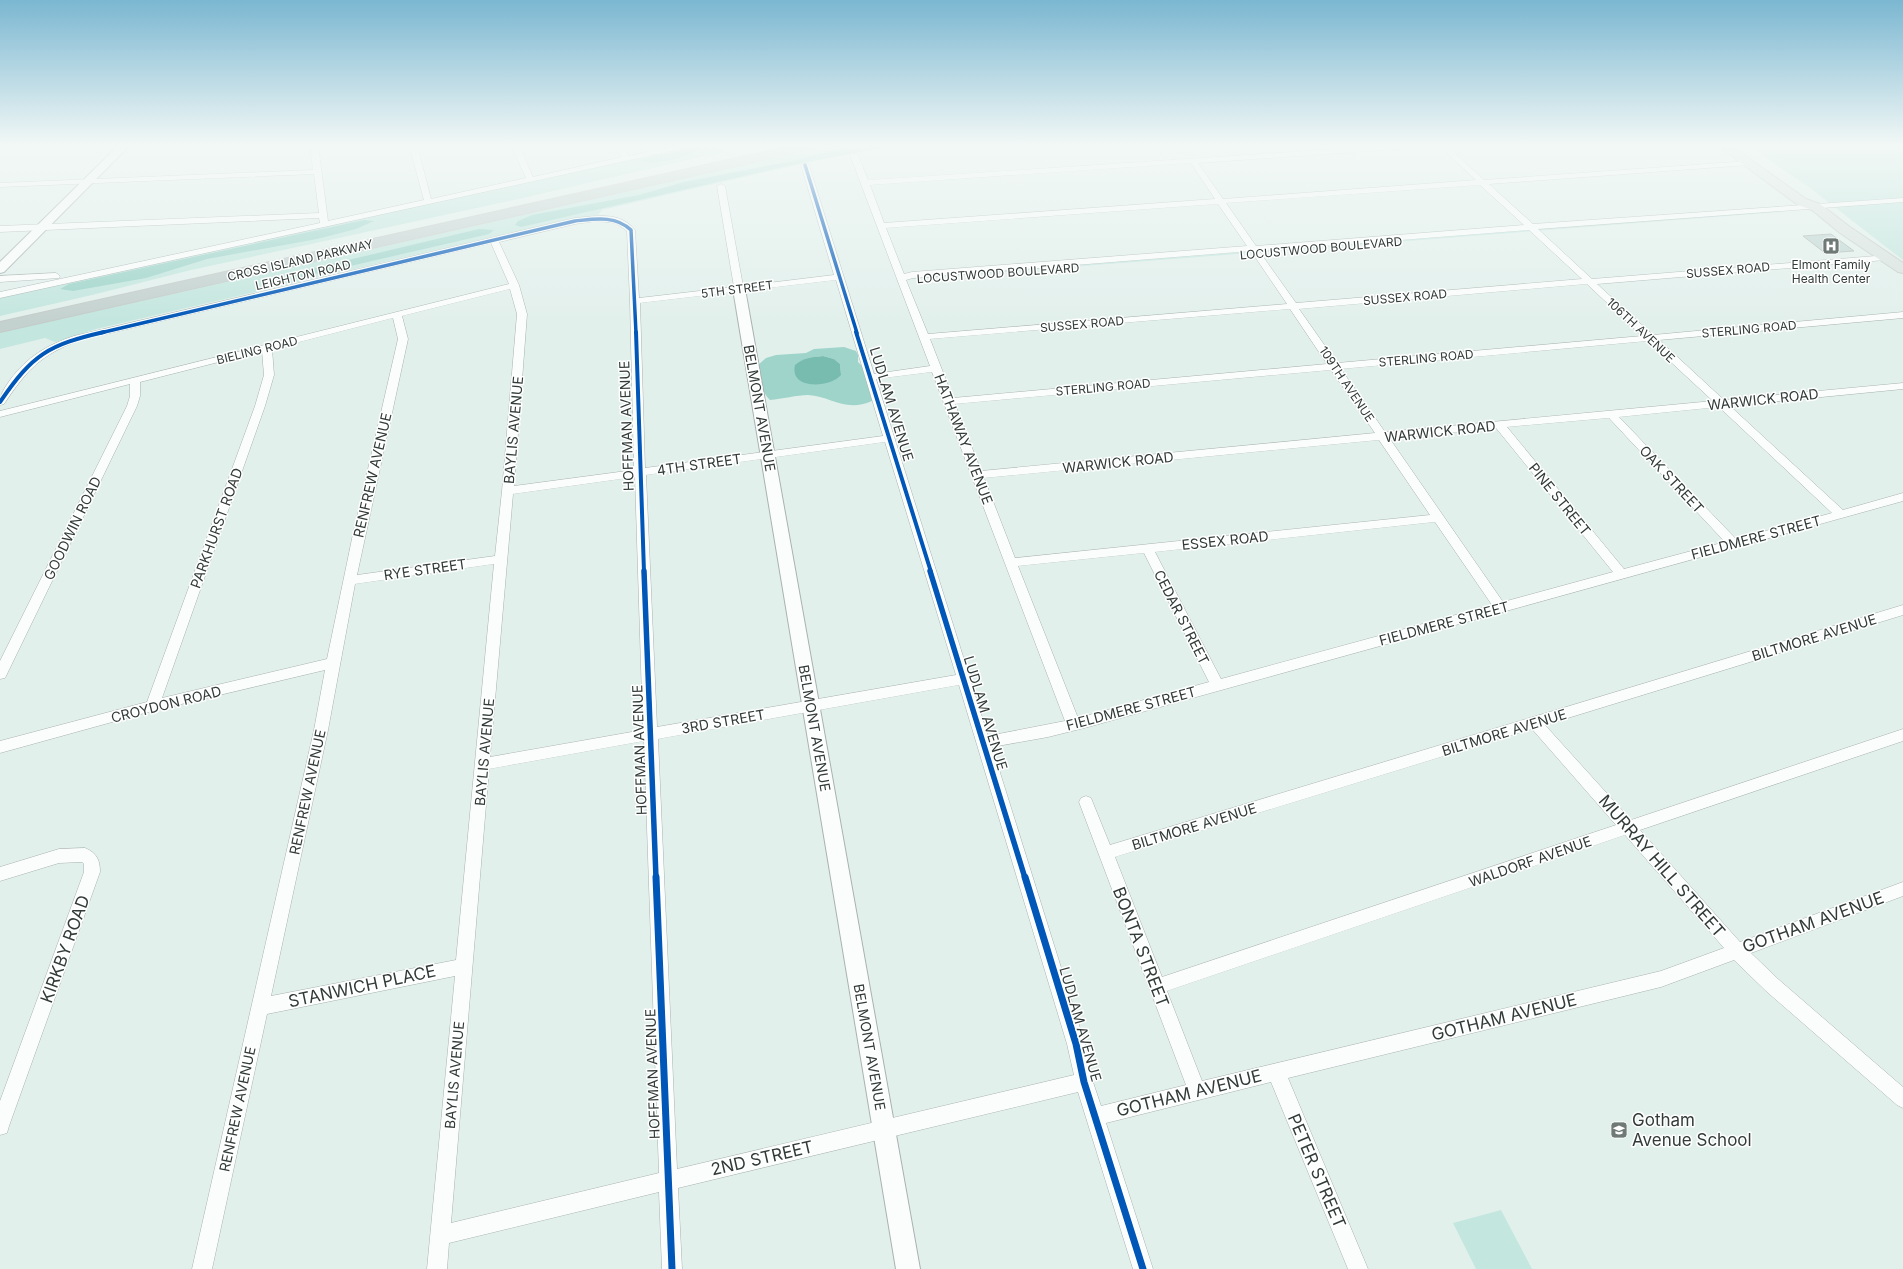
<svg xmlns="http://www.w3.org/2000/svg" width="1903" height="1269" viewBox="0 0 1903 1269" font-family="Inter,sans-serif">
  <rect width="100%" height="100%" fill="#e2f0ec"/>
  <!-- green -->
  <g fill="#c3e6de">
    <polygon points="698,145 752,145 523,198 191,270 92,295 0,316 0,298 2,297"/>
    <polygon points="833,145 883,145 602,210 598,215 569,219 96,329 55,342 45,338 0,349 0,331 301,265"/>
    <polygon points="1748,145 1903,145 1903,260 1810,188"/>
    <polygon points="1782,210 1780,212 914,279 902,278"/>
    <polygon points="1501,1210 1532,1269 1476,1269 1453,1223"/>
  </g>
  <!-- forest -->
  <g fill="#9ed4ca" fill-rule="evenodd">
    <path d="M704,145H718C698,149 658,170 639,160Z"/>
    <polygon points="856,145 888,145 880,148 787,166 521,227 515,225 518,221 532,215 639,195 684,182 787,162"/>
    <polygon points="364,220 374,221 356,229 317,239 207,259 146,278 73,291 60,289 69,284"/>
    <polygon points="479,229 494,230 489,234 320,273 296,278 294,275 302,271"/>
    <path d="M844,347L856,351L858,355V362L866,370L874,397L872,401C845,413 831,396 808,395C797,395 782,399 770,400C758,388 763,380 758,365L766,358L776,355L806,353L814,349ZM823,356L834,359L840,364L841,375L814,357Z"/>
  </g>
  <!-- water -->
  <path fill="#78bbaf" d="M823,356L834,359L840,364L841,375C830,388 789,390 795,365C803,358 813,357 823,356Z"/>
  <!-- building -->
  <polygon fill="#bed5d0" stroke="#acb7b4" points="1831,234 1854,251 1825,253 1803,236"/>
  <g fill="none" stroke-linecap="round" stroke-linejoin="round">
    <!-- minor casing -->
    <g stroke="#a8b2b0" stroke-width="1">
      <g id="minor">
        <polygon points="0,145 51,145 47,147 0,148"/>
        <polygon points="310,145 318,145 328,221 424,200 409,145 417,145 431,199 526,178 511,145 519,145 533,177 622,157 614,145 622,145 629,156 680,145 693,145 689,147 0,298 0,292 320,223 319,218 0,232 0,226 319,213 314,174 0,187 0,183 313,170"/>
        <path d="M1397,145H1429L1425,147L1198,163L1223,199L1476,180L1438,145H1446L1484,180L1748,161L1752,163L1748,165L1489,184L1533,224L1903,198V202L1538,229L1592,279L1888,255V259L1885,260L1597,284L1653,335L1903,312V318L1659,340L1724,400L1903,383V389L1730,406L1843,510L1903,493V501L1088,727L1048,737L992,747L1085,1044L1093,1082L1101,1106L1186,1085L1079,802L1081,798L1086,796L1091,798L1110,845L1903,605V615L1545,725L1631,820L1903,729V741L1640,830L1740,942L1903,882V896L1751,953L1778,979L1903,1087V1108L1897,1105L1766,991L1734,960L1661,987L1288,1078L1368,1269H1348L1271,1082L1106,1123L1153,1269H1133L1078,1092L678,1188L682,1269H662L659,1192L449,1243L447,1269H427L455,976L267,1014L212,1269H192L314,730L325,670L152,711L0,753V741L147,702L255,406L264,375L262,351L140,382V396L137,406L7,674L5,678L0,679V661L127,406L130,396V384L0,417V411L509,284L491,243L80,340C40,355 27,370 4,404L0,405C0,394 4,389 10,380C27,357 47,345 74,336L575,218C596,216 620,211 635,230L639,298L734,287L717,186L721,184L725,186L743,286L834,275L801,165L805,163L809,165L874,374L930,366L850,155L851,153L858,155L868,180ZM1191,163L1215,199L884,223L870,185ZM1480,185L1524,225L1256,246L1226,203ZM1218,204L1247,246L912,272L904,274L886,228ZM597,221L616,223L627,231L630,301L634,470L514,486L527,314L519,285L499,242L575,224ZM1529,230L1582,279L1296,303L1259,251ZM1251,251L1287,304L928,334L906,280L913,278ZM836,280L883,436L645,468L640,303ZM1587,284L1642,336L1337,363L1299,309ZM510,289L517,314L502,491L495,556L357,575L408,339L402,316ZM1290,309L1327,364L953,398L930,339ZM393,318L398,339L353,534L327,659L162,698L265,406L274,375L272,349ZM1648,341L1713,401L1385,432L1341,369ZM1331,370L1375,433L981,471L955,404ZM932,372L1065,721L988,736L876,379ZM1719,407L1832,513L1736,539L1619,417ZM1609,418L1725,542L1624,569L1507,427ZM1496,428L1613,572L1503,602L1390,439ZM1379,440L1430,515L1015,558L984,478ZM885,442L956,675L657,727L646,475ZM635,477L643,730L490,757L513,494ZM1435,522L1492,605L1221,679L1155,552ZM1144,553L1209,682L1078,718L1018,566ZM494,564L456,960L271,996L328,730L355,584ZM959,685L1067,1044L1074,1075L677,1169L658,739ZM1532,729L1616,825L1162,977L1115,857ZM644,741L659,1173L451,1223L489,769ZM1625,835L1724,948L1661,971L1202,1081L1167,991Z"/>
        <polygon points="56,273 60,276 59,278 0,282 0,276"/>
        <path d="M85,848C97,853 100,860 100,872L9,1126L7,1133L0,1135V1101L84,872V864L82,862L59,863L0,881V867L59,849Z"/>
      </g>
    </g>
    <!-- tertiary casing -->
    <g stroke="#a8b2b0" stroke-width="2">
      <polygon id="tertiary" points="739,286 745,289 920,1269 896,1269 733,289"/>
    </g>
    <!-- secondary casing -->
    <g stroke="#a8b2b0" stroke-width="2">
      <polygon id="secondary" points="119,145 130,145 4,272 0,273 0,262"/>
    </g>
    <!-- primary casing -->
    <g stroke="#c4cbc8" stroke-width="2">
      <polygon id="primary" points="1717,145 1730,145 1806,199 1820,204 1850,227 1903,263 1903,273 1898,272 1840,233 1812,210 1798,205"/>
    </g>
    <!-- motorway casing -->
    <g stroke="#c4cbc8" stroke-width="2">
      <polygon id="motorway" points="795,145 817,145 816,148 811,149 0,332 0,322"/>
    </g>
    <!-- minor -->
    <use href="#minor" fill="#fbfdfc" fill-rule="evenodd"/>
    <!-- tertiary -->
    <use href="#tertiary" fill="#fbfdfc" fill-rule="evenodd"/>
    <!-- secondary -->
    <use href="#secondary" fill="#fbfdfc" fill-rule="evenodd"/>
    <!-- primary -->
    <use href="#primary" fill="#dae3e1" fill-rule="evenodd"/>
    <!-- motorway -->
    <use href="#motorway" fill="#c3d1cf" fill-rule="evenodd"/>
    <!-- cycleway-far3 casing -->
    <g stroke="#fff" stroke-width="5">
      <g id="cycleway-far3">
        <polyline points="805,165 857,333"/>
        <path d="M100,333L575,221C595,219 615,215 631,230L636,333"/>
      </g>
    </g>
    <!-- cycleway-far2 casing -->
    <g stroke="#fff" stroke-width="6">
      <g id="cycleway-far2">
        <polyline points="636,332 644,572"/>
        <polyline points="856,332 931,572"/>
        <path d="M0,402C33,354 48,345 104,332"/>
      </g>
    </g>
    <!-- cycleway-far1 casing -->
    <g stroke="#fff" stroke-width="8">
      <g id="cycleway-far1">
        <polyline points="644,571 656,878"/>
        <polyline points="930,571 1025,878"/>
      </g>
    </g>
    <!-- cycleway casing -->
    <g stroke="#fff" stroke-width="10">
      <g id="cycleway">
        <polyline points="656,877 672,1269"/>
        <polyline points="1025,877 1076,1044 1084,1082 1143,1269"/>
      </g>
    </g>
    <!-- cycleway-far3 -->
    <use href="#cycleway-far3" stroke="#0057b8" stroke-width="3.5"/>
    <!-- cycleway-far2 -->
    <use href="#cycleway-far2" stroke="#0057b8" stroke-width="4"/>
    <!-- cycleway-far1 -->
    <use href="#cycleway-far1" stroke="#0057b8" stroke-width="5.5"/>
    <!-- cycleway -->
    <use href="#cycleway" stroke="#0057b8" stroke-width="7"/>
  </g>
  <!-- sky -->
  <linearGradient id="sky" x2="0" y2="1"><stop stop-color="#7bb7d1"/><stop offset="0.45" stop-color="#f2f8f6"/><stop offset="1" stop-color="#f2f8f6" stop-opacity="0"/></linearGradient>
  <rect width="1903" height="322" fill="url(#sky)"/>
  <!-- icons -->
  <defs>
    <g id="hospital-square" transform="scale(0.9)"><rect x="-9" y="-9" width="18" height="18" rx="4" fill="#6f7a77" stroke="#fff"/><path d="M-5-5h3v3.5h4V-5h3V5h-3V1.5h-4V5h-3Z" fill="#fff"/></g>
    <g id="school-square" transform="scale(0.9)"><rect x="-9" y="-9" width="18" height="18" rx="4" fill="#6f7a77" stroke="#fff"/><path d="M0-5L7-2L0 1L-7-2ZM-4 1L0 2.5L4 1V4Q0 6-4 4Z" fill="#fff"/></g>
  </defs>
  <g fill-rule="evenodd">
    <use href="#hospital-square" x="1831" y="246"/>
    <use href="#school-square" x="1619" y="1130"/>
  </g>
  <g text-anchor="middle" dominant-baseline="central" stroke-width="3" stroke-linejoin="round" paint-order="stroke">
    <!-- far-street labels -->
    <g font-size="12" fill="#313b38" stroke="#fff">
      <text transform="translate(1321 248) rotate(-5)">LOCUSTWOOD BOULEVARD</text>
      <text transform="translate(300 260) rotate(-13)">CROSS ISLAND PARKWAY</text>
      <text transform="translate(1728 270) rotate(-5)">SUSSEX ROAD</text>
      <text transform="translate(998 273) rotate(-4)">LOCUSTWOOD BOULEVARD</text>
      <text transform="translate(303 275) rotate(-13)">LEIGHTON ROAD</text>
      <text transform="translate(737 289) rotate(-7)">5TH STREET</text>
      <text transform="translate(1405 297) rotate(-5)">SUSSEX ROAD</text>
      <text transform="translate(1082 324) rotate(-5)">SUSSEX ROAD</text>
      <text transform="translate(1749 329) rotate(-5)">STERLING ROAD</text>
      <text transform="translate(1641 330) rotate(43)">106TH AVENUE</text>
      <text transform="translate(257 350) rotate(-14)">BIELING ROAD</text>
      <text transform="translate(1426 358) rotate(-5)">STERLING ROAD</text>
      <text transform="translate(1347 384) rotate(56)">109TH AVENUE</text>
      <text transform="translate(1103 387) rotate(-5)">STERLING ROAD</text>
    </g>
    <!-- far-poi labels -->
    <g font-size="12" fill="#313b38" stroke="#fff">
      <text x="1831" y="264">Elmont Family<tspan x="1831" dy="14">Health Center</tspan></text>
    </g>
    <!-- street labels -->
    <g font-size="14" fill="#313b38" stroke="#fff">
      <text transform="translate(1763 399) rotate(-6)">WARWICK ROAD</text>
      <text transform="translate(892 404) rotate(73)">LUDLAM AVENUE</text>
      <text transform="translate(760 408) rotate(80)">BELMONT AVENUE</text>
      <text transform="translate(626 426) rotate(-92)">HOFFMAN AVENUE</text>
      <text transform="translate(513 430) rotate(-85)">BAYLIS AVENUE</text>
      <text transform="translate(1440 431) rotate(-6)">WARWICK ROAD</text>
      <text transform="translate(964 439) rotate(69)">HATHAWAY AVENUE</text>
      <text transform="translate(1118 462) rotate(-6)">WARWICK ROAD</text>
      <text transform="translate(699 464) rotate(-8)">4TH STREET</text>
      <text transform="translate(372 475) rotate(-77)">RENFREW AVENUE</text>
      <text transform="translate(1672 479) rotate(47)">OAK STREET</text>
      <text transform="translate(1560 499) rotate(51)">PINE STREET</text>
      <text transform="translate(72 528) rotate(-64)">GOODWIN ROAD</text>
      <text transform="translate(216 528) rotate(-70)">PARKHURST ROAD</text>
      <text transform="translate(1756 537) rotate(-15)">FIELDMERE STREET</text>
      <text transform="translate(1225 540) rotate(-6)">ESSEX ROAD</text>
      <text transform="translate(425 569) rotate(-8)">RYE STREET</text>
      <text transform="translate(1182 617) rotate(63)">CEDAR STREET</text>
      <text transform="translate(1444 623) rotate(-15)">FIELDMERE STREET</text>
      <text transform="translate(1814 637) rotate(-17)">BILTMORE AVENUE</text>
      <text transform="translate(166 704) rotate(-14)">CROYDON ROAD</text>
      <text transform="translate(1131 708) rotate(-15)">FIELDMERE STREET</text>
      <text transform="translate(986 713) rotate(73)">LUDLAM AVENUE</text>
      <text transform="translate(723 721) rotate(-10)">3RD STREET</text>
      <text transform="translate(815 728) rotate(80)">BELMONT AVENUE</text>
      <text transform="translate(1504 732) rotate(-17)">BILTMORE AVENUE</text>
      <text transform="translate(639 750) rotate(-92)">HOFFMAN AVENUE</text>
      <text transform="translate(484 752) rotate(-85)">BAYLIS AVENUE</text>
      <text transform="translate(307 792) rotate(-78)">RENFREW AVENUE</text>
      <text transform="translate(1194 826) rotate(-17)">BILTMORE AVENUE</text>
      <text transform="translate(1530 861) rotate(-19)">WALDORF AVENUE</text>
      <text transform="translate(1081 1024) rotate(74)">LUDLAM AVENUE</text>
      <text transform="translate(870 1047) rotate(80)">BELMONT AVENUE</text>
      <text transform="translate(652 1074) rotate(-92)">HOFFMAN AVENUE</text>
      <text transform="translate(454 1075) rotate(-85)">BAYLIS AVENUE</text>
      <text transform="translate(237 1109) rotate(-78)">RENFREW AVENUE</text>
    </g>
    <!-- near-street labels -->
    <g font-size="17" fill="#313b38" stroke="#fff">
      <text transform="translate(1662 866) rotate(49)">MURRAY HILL STREET</text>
      <text transform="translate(1813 922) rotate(-20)">GOTHAM AVENUE</text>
      <text transform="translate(1141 947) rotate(69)">BONTA STREET</text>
      <text transform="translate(65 949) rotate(-70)">KIRKBY ROAD</text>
      <text transform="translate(362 986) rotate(-12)">STANWICH PLACE</text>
      <text transform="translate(1504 1017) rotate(-14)">GOTHAM AVENUE</text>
      <text transform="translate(1189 1093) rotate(-14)">GOTHAM AVENUE</text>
      <text transform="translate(762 1158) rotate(-13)">2ND STREET</text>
      <text transform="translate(1317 1171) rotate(67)">PETER STREET</text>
    </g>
    <!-- near-poi labels -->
    <g font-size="17" fill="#313b38" stroke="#fff" text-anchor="start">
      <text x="1632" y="1120">Gotham<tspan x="1632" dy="20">Avenue School</tspan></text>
    </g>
  </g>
</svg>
